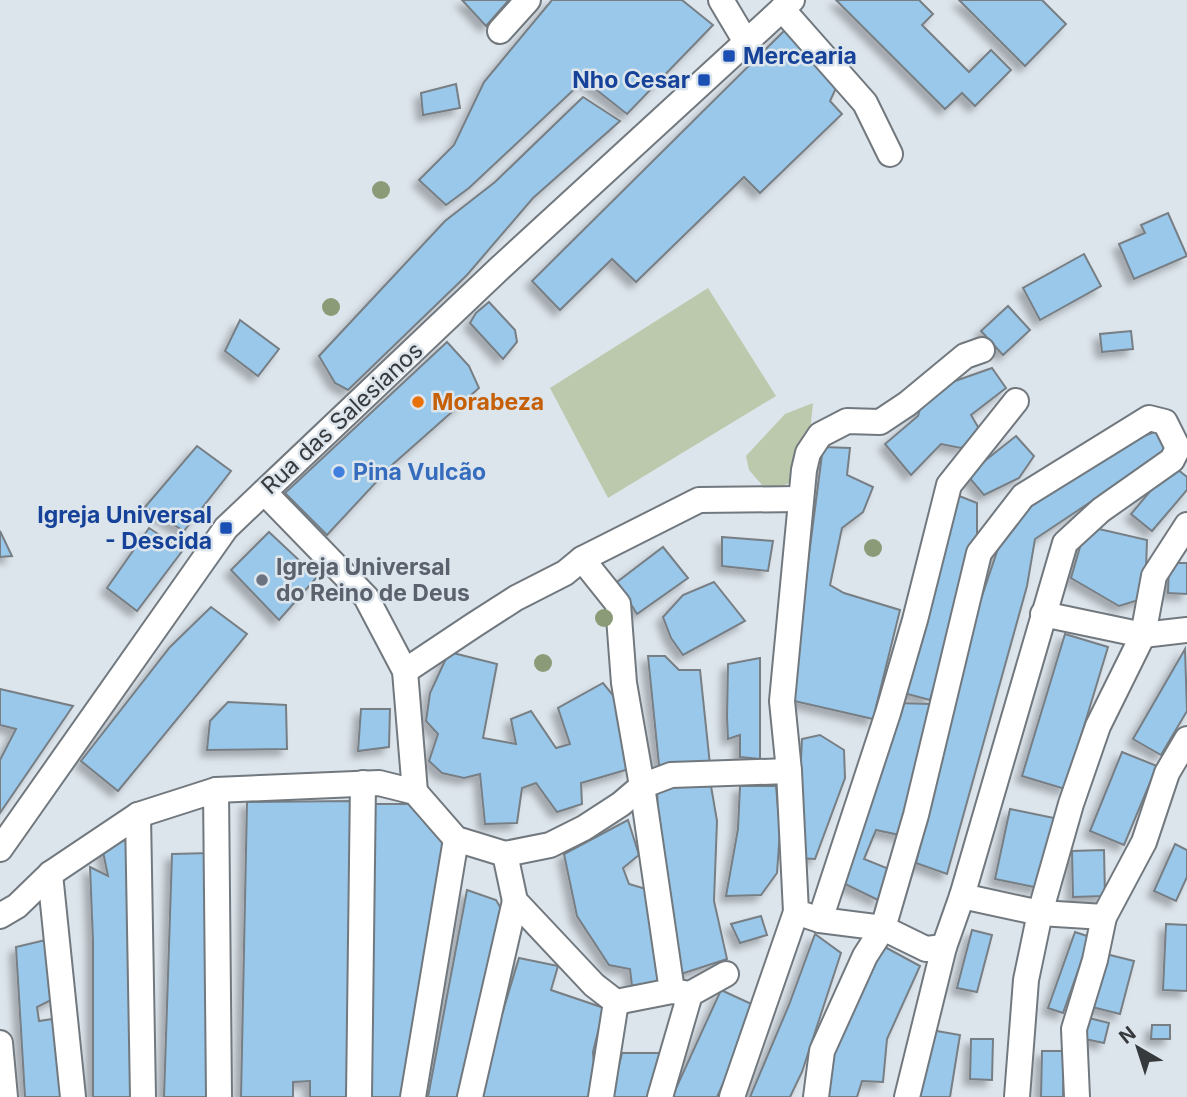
<svg xmlns="http://www.w3.org/2000/svg" width="1187" height="1097" viewBox="0 0 1187 1097" font-family="Inter,sans-serif">
  <defs>
    <filter id="shadow"><feDropShadow dx="-6" dy="6" stdDeviation="3.5" flood-color="#0004"/></filter>
  </defs>
  <rect width="100%" height="100%" fill="#dde5ec"/>
  <!-- green -->
  <g fill="#bdc9ac">
    <polygon points="708,288 776,396 608,498 550,388"/>
    <polygon points="813,403 808,451 789,483 769,493 749,470 746,456 785,414"/>
  </g>
  <!-- building -->
  <g fill="#99c8ea" stroke="#777e84" stroke-width="2" filter="url(#shadow)">
    <polygon points="462,0 509,0 486,26"/>
    <polygon points="552,0 682,0 713,25 627,114 584,80 469,188 446,205 419,180 454,145 484,82"/>
    <polygon points="836,0 919,0 933,14 922,25 969,72 991,50 1011,70 975,106 962,93 945,109"/>
    <polygon points="959,0 1042,0 1066,24 1025,66"/>
    <polygon points="788,27 837,86 830,101 842,114 760,193 744,177 636,282 612,259 560,310 532,281"/>
    <polygon points="456,84 460,108 423,115 421,93"/>
    <polygon points="583,97 620,121 533,198 467,275 348,390 335,383 319,356 445,221 495,182"/>
    <polygon points="1168,213 1187,256 1134,279 1119,244 1145,233 1141,225"/>
    <polygon points="1084,254 1101,286 1040,320 1023,288"/>
    <polygon points="489,302 515,330 517,342 503,359 470,323 476,313"/>
    <polygon points="1008,306 1030,330 1003,355 981,331"/>
    <polygon points="240,320 279,349 258,376 225,351"/>
    <polygon points="1131,331 1133,349 1102,352 1100,334"/>
    <polygon points="447,342 469,366 479,388 392,465 327,535 285,493"/>
    <polygon points="992,368 1006,388 971,415 981,432 961,448 941,444 911,475 885,444 918,416 922,402 941,386"/>
    <polygon points="1160,430 1168,443 1161,455 1035,539 1027,586 947,874 916,863 937,776 956,673 1008,519 1108,449"/>
    <polygon points="1016,436 1034,456 1019,478 984,495 967,475"/>
    <polygon points="197,446 231,471 184,531 145,507"/>
    <polygon points="823,447 850,448 847,475 873,487 863,512 842,528 830,585 844,593 900,610 873,719 790,700"/>
    <polygon points="1172,465 1187,477 1187,490 1152,531 1131,514"/>
    <polygon points="949,492 977,503 977,539 930,700 900,692"/>
    <polygon points="1086,526 1147,540 1145,598 1119,606 1071,578"/>
    <polygon points="149,528 183,550 137,611 107,588"/>
    <polygon points="0,531 12,556 0,557"/>
    <polygon points="269,532 317,577 279,620 231,570"/>
    <polygon points="722,537 773,541 768,571 722,566"/>
    <polygon points="663,547 688,578 637,614 617,582"/>
    <polygon points="1169,563 1187,563 1187,594 1168,593"/>
    <polygon points="714,582 745,621 683,655 671,638 663,617 683,595"/>
    <polygon points="211,607 247,634 118,791 81,761 170,647"/>
    <polygon points="1065,634 1108,647 1065,789 1022,776"/>
    <polygon points="1185,649 1187,711 1161,755 1133,739"/>
    <polygon points="449,652 497,664 483,738 516,744 511,719 531,711 556,748 570,744 558,708 603,683 621,705 629,769 581,783 582,804 557,812 536,783 522,788 517,823 485,824 480,774 464,778 442,773 429,761 438,734 426,721 430,693"/>
    <polygon points="648,656 665,656 679,670 700,670 710,765 659,765"/>
    <polygon points="760,658 760,759 740,757 740,735 728,739 727,717 728,664"/>
    <polygon points="0,689 73,706 0,813 0,760 16,729 0,725"/>
    <polygon points="228,702 286,705 287,749 207,750 210,721"/>
    <polygon points="895,703 932,704 905,811 904,836 876,830 864,859 889,869 878,900 839,881"/>
    <polygon points="361,709 390,709 389,747 358,751"/>
    <polygon points="820,735 844,750 845,778 815,859 796,858 802,739"/>
    <polygon points="1122,752 1157,766 1124,845 1090,831"/>
    <polygon points="711,786 717,821 714,901 727,959 681,974 659,850 657,787"/>
    <polygon points="740,786 776,786 780,831 777,873 761,895 726,896 738,829"/>
    <polygon points="352,801 352,1025 346,1097 310,1097 310,1081 293,1082 293,1097 241,1097 247,802"/>
    <polygon points="368,804 421,804 454,843 412,1097 369,1097"/>
    <polygon points="1010,809 1054,818 1039,888 995,879"/>
    <polygon points="628,820 639,855 623,868 629,884 646,889 663,984 632,986 630,969 609,965 577,916 564,854"/>
    <polygon points="130,839 135,1097 93,1097 93,941 90,867 108,876 102,847"/>
    <polygon points="1175,844 1187,850 1187,877 1176,901 1154,891"/>
    <polygon points="1104,850 1105,896 1073,897 1072,851"/>
    <polygon points="211,853 210,1097 164,1097 172,854"/>
    <polygon points="467,890 496,900 503,912 461,1097 428,1097"/>
    <polygon points="761,916 767,935 740,943 731,924"/>
    <polygon points="1166,924 1187,925 1187,991 1163,990"/>
    <polygon points="972,930 992,935 977,992 957,988"/>
    <polygon points="1075,932 1090,937 1063,1013 1048,1008"/>
    <polygon points="815,934 841,953 802,1072 790,1097 750,1097 789,1005"/>
    <polygon points="54,938 59,996 37,1007 39,1021 59,1018 63,1097 25,1097 16,947"/>
    <polygon points="883,946 920,966 887,1039 883,1082 862,1081 857,1097 827,1097 830,1058"/>
    <polygon points="1106,954 1134,961 1120,1014 1092,1007"/>
    <polygon points="519,958 558,966 551,990 604,1008 593,1052 596,1090 594,1097 477,1097"/>
    <polygon points="721,990 758,1007 717,1097 672,1097"/>
    <polygon points="1089,1018 1109,1023 1104,1043 1085,1039"/>
    <polygon points="1152,1025 1170,1025 1170,1039 1151,1039"/>
    <polygon points="931,1030 960,1035 950,1097 920,1097"/>
    <polygon points="971,1039 993,1039 992,1080 970,1079"/>
    <polygon points="1042,1051 1064,1051 1063,1097 1041,1097"/>
    <polygon points="622,1053 667,1053 657,1097 611,1097"/>
  </g>
  <g fill="none" stroke-linecap="round" stroke-linejoin="round">
    <!-- street casing -->
    <g stroke="#71787e" stroke-width="28">
      <g id="street">
        <polyline points="721,0 746,42"/>
        <polyline points="782,9 865,103 890,154"/>
        <polyline points="500,31 528,0"/>
        <polyline points="264,492 366,597 405,671 415,792"/>
        <polyline points="582,559 618,604 624,683 642,786 672,991"/>
        <polyline points="1043,614 1143,635 1187,630"/>
        <polyline points="405,671 474,625 516,598 565,573 582,559 699,500 801,499"/>
        <polyline points="216,790 219,1097"/>
        <polyline points="138,815 143,1097"/>
        <polyline points="0,849 226,528 501,267 792,0"/>
        <polyline points="505,854 550,845 584,828 621,804 642,786 671,775 789,771"/>
        <polyline points="50,874 73,1097"/>
        <polyline points="962,896 1040,913 1104,917"/>
        <polyline points="0,916 17,906 50,874 138,815 216,790 379,783 415,792 456,839 505,854 515,901 594,985 616,1002 672,991 690,994 726,974"/>
        <polyline points="820,920 888,713 915,620 949,485 1016,401"/>
        <polyline points="944,947 926,949 883,928 820,920 796,912 789,771 782,701 804,470 808,453 820,435 847,421 880,422 907,404 965,356 982,350"/>
        <polyline points="0,1043 5,1097"/>
        <polyline points="359,1097 363,783"/>
        <polyline points="413,1097 456,839"/>
        <polyline points="470,1097 515,901"/>
        <polyline points="601,1097 616,1002"/>
        <polyline points="660,1097 690,994"/>
        <polyline points="732,1097 796,912"/>
        <polyline points="816,1097 822,1051 865,956 883,928 916,815 979,553 1023,496 1149,418 1165,422 1178,448 1172,460 1101,510 1065,543 962,896 944,947 907,1097"/>
        <polyline points="1017,1097 1026,980 1040,913 1071,804 1098,726 1143,635 1154,576 1187,525"/>
        <polyline points="1077,1097 1074,1029 1095,960 1104,917 1144,842 1167,773 1187,739"/>
      </g>
    </g>
    <!-- street -->
    <use href="#street" stroke="#fff" stroke-width="24"/>
  </g>
  <!-- trees -->
  <g fill="#8b9b77">
    <circle cx="381" cy="190" r="9"/>
    <circle cx="331" cy="307" r="9"/>
    <circle cx="873" cy="548" r="9"/>
    <circle cx="604" cy="618" r="9"/>
    <circle cx="543" cy="663" r="9"/>
  </g>
  <!-- markers -->
  <g fill="#1a4fb4" stroke="#dde5ec" stroke-width="2.5">
    <rect x="722" y="49" width="14" height="14" rx="3.5"/>
    <rect x="697" y="73" width="14" height="14" rx="3.5"/>
    <rect x="219" y="521" width="14" height="14" rx="3.5"/>
  </g>
  <circle fill="#e8710a" stroke="#dde5ec" stroke-width="2.5" cx="418" cy="402" r="7"/>
  <circle fill="#3f7fe0" stroke="#dde5ec" stroke-width="2.5" cx="339" cy="472" r="7"/>
  <circle fill="#6b7280" stroke="#dde5ec" stroke-width="2.5" cx="262" cy="580" r="7"/>
  <g text-anchor="middle" dominant-baseline="central" stroke-width="5" stroke-linejoin="round" paint-order="stroke">
    <!-- transit labels -->
    <g font-size="23" font-weight="bold" fill="#164399" stroke="#dde5ec" text-anchor="end">
      <text x="743" y="56" text-anchor="start">Mercearia</text>
      <text x="690" y="80">Nho Cesar</text>
      <text x="212" y="515">Igreja Universal<tspan x="212" dy="26">- Descida</tspan></text>
    </g>
    <!-- food labels -->
    <g font-size="23" font-weight="bold" fill="#c56008" stroke="#dde5ec" text-anchor="start">
      <text x="432" y="402">Morabeza</text>
    </g>
    <!-- street labels -->
    <g font-size="23" fill="#373a3d" stroke="#dde5ec">
      <text transform="translate(342 418) rotate(-43)">Rua das Salesianos</text>
    </g>
    <!-- shop labels -->
    <g font-size="23" font-weight="bold" fill="#366cbe" stroke="#dde5ec" text-anchor="start">
      <text x="353" y="472">Pina Vulcão</text>
    </g>
    <!-- worship labels -->
    <g font-size="23" font-weight="bold" fill="#5b616d" stroke="#dde5ec" text-anchor="start">
      <text x="276" y="567">Igreja Universal<tspan x="276" dy="26">do Reino de Deus</tspan></text>
    </g>
  </g>
  <!-- north arrow -->
  <g transform="translate(1138 1048) rotate(321)" stroke="#dde5ec" stroke-width="5" paint-order="stroke">
  <path d="M0-5L12 26L0 18L-12 26Z" fill="#373a3d"/>
  <text y="-10" font-size="19" font-weight="bold" text-anchor="middle" fill="#373a3d">N</text>
  </g>
</svg>
